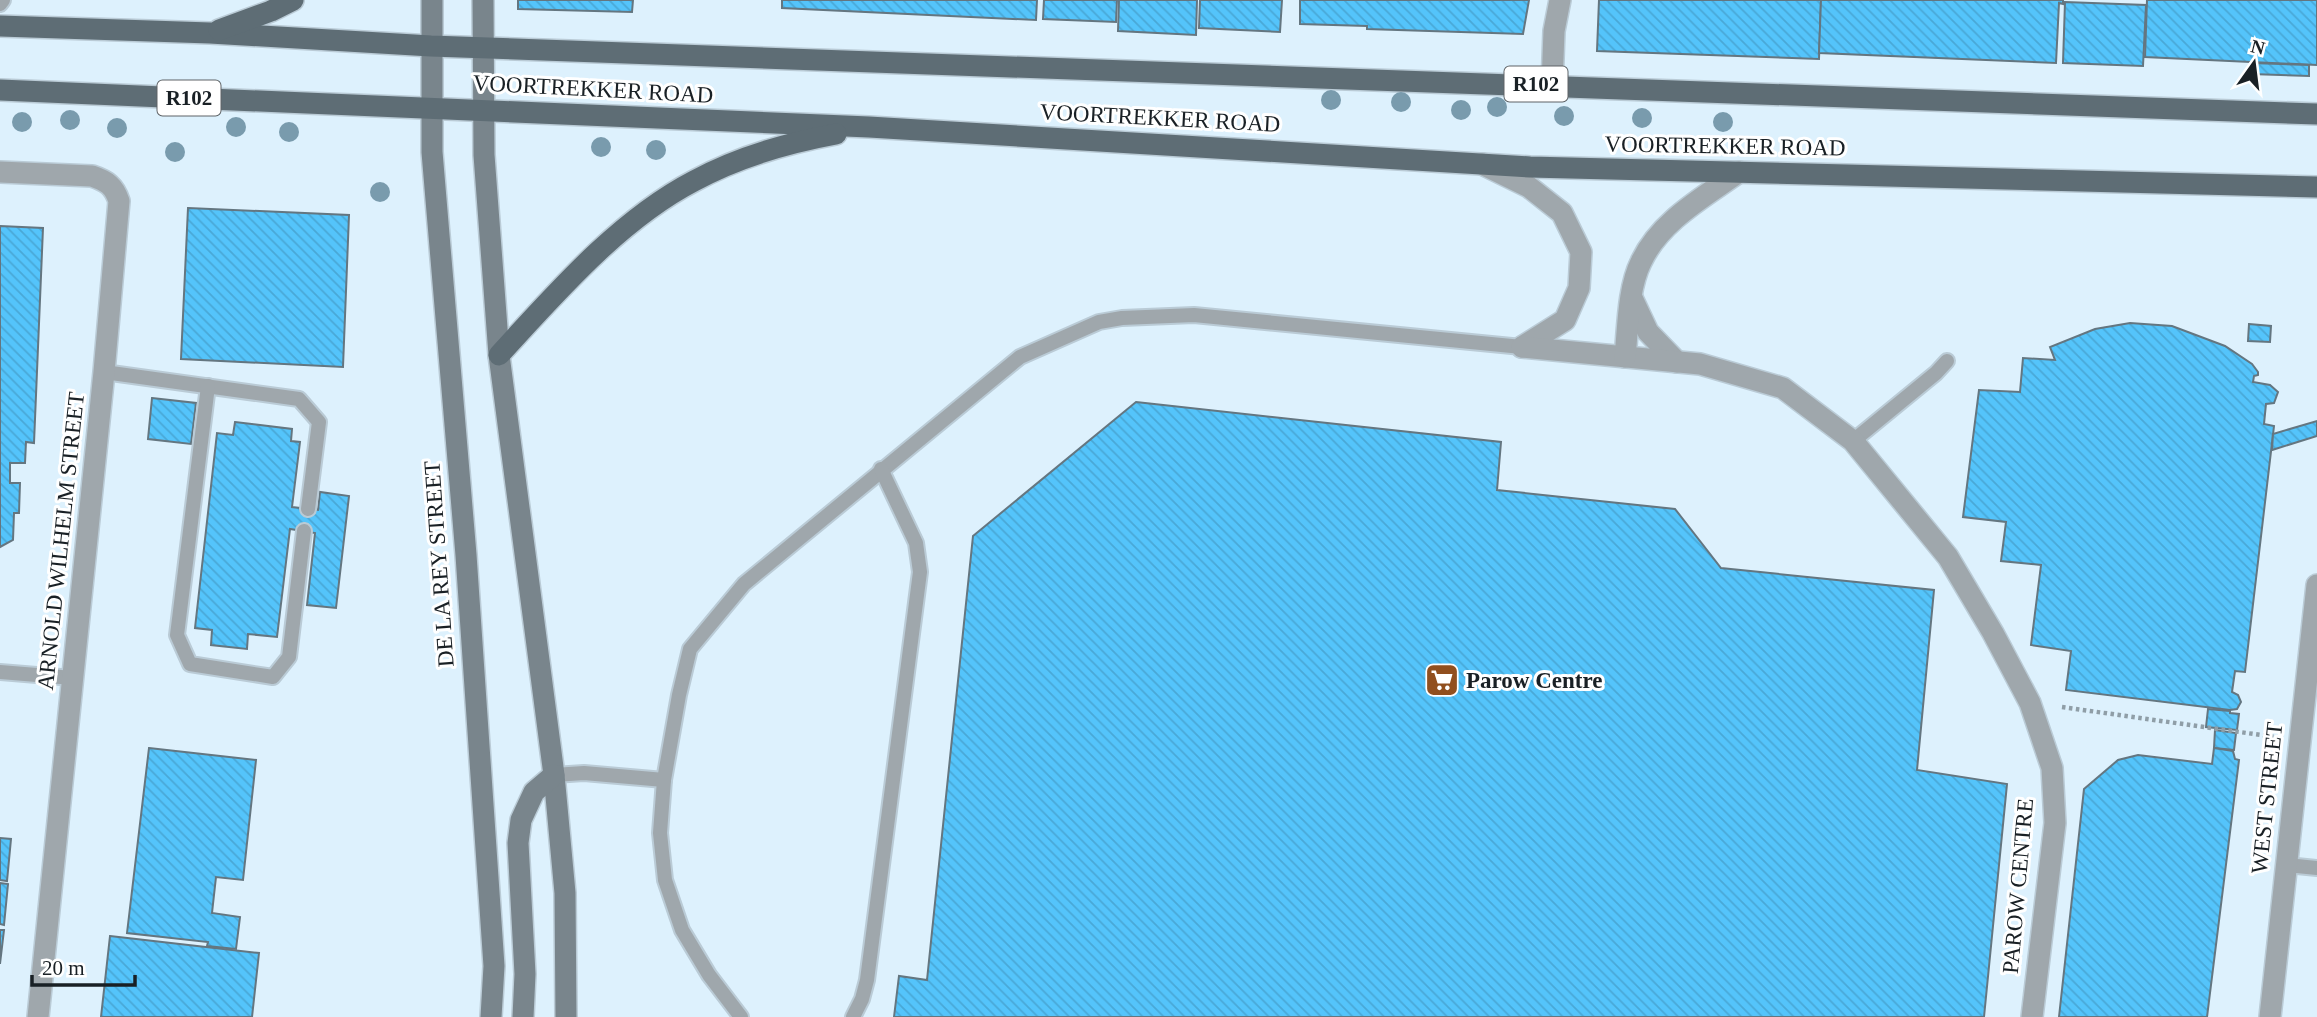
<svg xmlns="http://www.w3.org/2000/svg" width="2317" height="1017" viewBox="0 0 2317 1017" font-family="'Times New Roman',serif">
  <defs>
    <pattern id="building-back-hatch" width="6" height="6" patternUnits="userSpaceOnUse" patternTransform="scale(1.75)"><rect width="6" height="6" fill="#54c4fb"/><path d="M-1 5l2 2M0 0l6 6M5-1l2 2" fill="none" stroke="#49a8d7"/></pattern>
  </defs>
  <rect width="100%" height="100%" fill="#ddf1fd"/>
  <!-- building -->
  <g fill="url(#building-back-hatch)" stroke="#647680" stroke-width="2">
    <polygon points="518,0 633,0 632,12 518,9"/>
    <polygon points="782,0 1037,0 1036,20 782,8"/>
    <polygon points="1044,0 1117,0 1116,22 1043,19"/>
    <polygon points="1119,0 1197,0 1196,35 1118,31"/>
    <polygon points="1200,0 1282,0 1280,32 1199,28"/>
    <polygon points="1300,0 1529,0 1523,34 1367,29 1367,26 1300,24"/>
    <polygon points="1599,0 1821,0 1819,59 1597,51"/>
    <polygon points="1821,0 2063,0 2063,4 2059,3 2056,63 1819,53"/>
    <polygon points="2147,0 2317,0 2317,65 2145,57"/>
    <polygon points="2065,2 2146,5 2143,66 2063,63"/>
    <polygon points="2251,63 2309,65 2309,76 2251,74"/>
    <polygon points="188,208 349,215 343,367 181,359"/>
    <polygon points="0,226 43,228 34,443 26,442 25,463 10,463 10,483 20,483 19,513 14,513 13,540 0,547"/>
    <polygon points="2130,323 2172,326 2225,346 2252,364 2258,372 2258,375 2254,376 2253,382 2270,385 2278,392 2274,403 2266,404 2264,424 2274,426 2245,672 2235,671 2232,692 2238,695 2241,702 2237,709 2230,710 2066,690 2071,651 2031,645 2041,565 2001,561 2006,522 1963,517 1979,390 2020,392 2023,358 2055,360 2050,347 2095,329"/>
    <polygon points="2249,324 2271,326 2270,342 2248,341"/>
    <polygon points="152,398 196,403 191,444 148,439"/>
    <polygon points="1136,402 1501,442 1497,490 1675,509 1721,568 1934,590 1917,770 2007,784 1984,1017 894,1017 899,976 927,980 973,536"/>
    <polygon points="2317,421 2317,436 2272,450 2273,434"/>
    <polygon points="235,422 292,429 291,441 300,442 292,507 318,510 320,492 349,496 336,608 307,605 315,533 290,529 277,637 248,634 247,649 211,645 212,630 195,628 217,433 233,435"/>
    <polygon points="2208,709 2230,711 2230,713 2239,714 2237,730 2206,727"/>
    <polygon points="2215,730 2236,733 2234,750 2214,748"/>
    <polygon points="149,748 256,760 243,880 216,877 212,913 240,917 236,949 207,946 208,942 127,933"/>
    <polygon points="2214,748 2233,751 2235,759 2239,760 2207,1017 2059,1017 2084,789 2118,760 2138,755 2212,764"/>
    <polygon points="0,838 11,839 7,881 0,880"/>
    <polygon points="0,883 8,884 4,925 0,924"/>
    <polygon points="0,930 4,930 0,964"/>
    <polygon points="110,936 259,953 252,1017 101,1017"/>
  </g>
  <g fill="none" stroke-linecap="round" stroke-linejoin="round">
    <!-- lane casing -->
    <g stroke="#bacbd6" stroke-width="18">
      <g id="lane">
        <polyline points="0,4 3,0"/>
        <polyline points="104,372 299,399 319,422 308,509"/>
        <polyline points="208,386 177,635 190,664 273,677 289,657 304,531"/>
        <polyline points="1853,441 1936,373 1947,361"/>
        <polyline points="0,672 73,678"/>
        <polyline points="554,775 584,773 664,780"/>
        <polyline points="2287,865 2317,868"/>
        <polyline points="741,1017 709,975 682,930 665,880 660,833 664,780 679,695 690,649 744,584 1020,357 1099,322 1122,318 1194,315 1522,347"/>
        <polyline points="853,1017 862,999 867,980 920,572 916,543 881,469"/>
      </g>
    </g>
    <!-- street casing -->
    <g stroke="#bacbd6" stroke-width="24">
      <g id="street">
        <polyline points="1552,85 1554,31 1560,0"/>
        <polyline points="1482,164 1529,187 1562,213 1581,252 1579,288 1565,320 1522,347"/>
        <path d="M0,172L92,176C107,181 114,186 119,201L104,372L38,1017"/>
        <polyline points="1632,298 1648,332 1677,362"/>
        <polyline points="1522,347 1700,364 1783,388 1853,441 1948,557 1993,633 2030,703 2052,768 2055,823 2032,1017"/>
        <path d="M1625,357C1628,328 1628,288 1641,262C1660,221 1704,197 1739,172"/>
        <polyline points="2270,1017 2317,585"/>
      </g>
    </g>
    <!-- secondary casing -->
    <g stroke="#bacbd6" stroke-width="24">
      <g id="secondary">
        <polyline points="432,0 432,152 466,555 494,966 491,1017"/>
        <polyline points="483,0 484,155 499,355 554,775 565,893 566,1017"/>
        <polyline points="523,1017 525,974 518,843 521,820 534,792 554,775"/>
      </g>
    </g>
    <!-- primary casing -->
    <g stroke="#bacbd6" stroke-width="24">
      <g id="primary">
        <polyline points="0,26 210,33 431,46 2317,114"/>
        <polyline points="219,30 271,11 293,0"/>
        <polyline points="0,90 869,127 1530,167 2317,187"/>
        <path d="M499,355C556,293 619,220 694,181C738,157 787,143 836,134"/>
      </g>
    </g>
    <!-- path -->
    <polyline stroke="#8f9ea7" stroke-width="4.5" stroke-dasharray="3.5 3.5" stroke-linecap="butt" points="2062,707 2275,737"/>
    <!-- lane -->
    <use href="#lane" stroke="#9fa7ac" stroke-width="14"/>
    <!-- street -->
    <use href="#street" stroke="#9fa7ac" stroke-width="21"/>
    <!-- secondary -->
    <use href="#secondary" stroke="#79858c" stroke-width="21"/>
    <!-- primary -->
    <use href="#primary" stroke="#5e6d75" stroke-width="21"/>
  </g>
  <!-- trees -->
  <g fill="#799bad">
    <circle cx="1331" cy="100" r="10"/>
    <circle cx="1401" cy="102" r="10"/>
    <circle cx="1497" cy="107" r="10"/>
    <circle cx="1461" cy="110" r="10"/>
    <circle cx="1564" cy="116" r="10"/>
    <circle cx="1642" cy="118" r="10"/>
    <circle cx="70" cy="120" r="10"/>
    <circle cx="22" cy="122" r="10"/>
    <circle cx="1723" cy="122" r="10"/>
    <circle cx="236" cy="127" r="10"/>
    <circle cx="117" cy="128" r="10"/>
    <circle cx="289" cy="132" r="10"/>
    <circle cx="601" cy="147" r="10"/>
    <circle cx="656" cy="150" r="10"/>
    <circle cx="175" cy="152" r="10"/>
    <circle cx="380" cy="192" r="10"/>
  </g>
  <!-- icons -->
  <defs>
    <g id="supermarket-square" transform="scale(1.75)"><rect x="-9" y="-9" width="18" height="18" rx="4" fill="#914f1e" stroke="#fff"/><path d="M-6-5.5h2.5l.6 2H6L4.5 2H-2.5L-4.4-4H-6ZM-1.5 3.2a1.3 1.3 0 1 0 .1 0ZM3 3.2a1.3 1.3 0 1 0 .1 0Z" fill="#fff"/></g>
  </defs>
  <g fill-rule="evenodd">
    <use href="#supermarket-square" x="1442" y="680"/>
  </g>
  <g text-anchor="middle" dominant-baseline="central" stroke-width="6" stroke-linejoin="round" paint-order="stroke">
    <!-- shield labels -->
    <g fill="#fff" stroke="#5e6366" stroke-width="2">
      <rect x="1504.5" y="66.5" width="63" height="35" rx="5"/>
      <rect x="157.5" y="80.5" width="63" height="35" rx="5"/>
    </g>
    <g font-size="21" font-weight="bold" fill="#192025">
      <text x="1536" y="84">R102</text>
      <text x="189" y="98">R102</text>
    </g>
    <!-- street labels -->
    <g font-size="23" fill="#192025" stroke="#fff">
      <text transform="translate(593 89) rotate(3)">VOORTREKKER ROAD</text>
      <text transform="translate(1160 118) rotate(3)">VOORTREKKER ROAD</text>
      <text transform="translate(1725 146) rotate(1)">VOORTREKKER ROAD</text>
      <text transform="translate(61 541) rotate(-84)">ARNOLD WILHELM STREET</text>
      <text transform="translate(439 564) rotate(-94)">DE LA REY STREET</text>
      <text transform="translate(2267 798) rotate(-84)">WEST STREET</text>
      <text transform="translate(2018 886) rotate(-85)">PAROW CENTRE</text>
    </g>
    <!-- poi labels -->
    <g font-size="23" font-weight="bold" fill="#192025" stroke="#fff" text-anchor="start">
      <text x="1466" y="680">Parow Centre</text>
    </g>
  </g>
  <!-- north arrow -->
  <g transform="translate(2254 63) rotate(14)" stroke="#ffffff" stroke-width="5" paint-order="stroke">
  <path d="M0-5L12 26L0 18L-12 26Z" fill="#192025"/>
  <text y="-10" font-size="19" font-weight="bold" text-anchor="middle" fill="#192025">N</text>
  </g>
  <!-- scale -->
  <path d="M32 975v10h103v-10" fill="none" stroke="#192025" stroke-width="3.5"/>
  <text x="42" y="975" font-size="21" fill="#192025" stroke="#ffffff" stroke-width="5" paint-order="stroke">20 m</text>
</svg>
